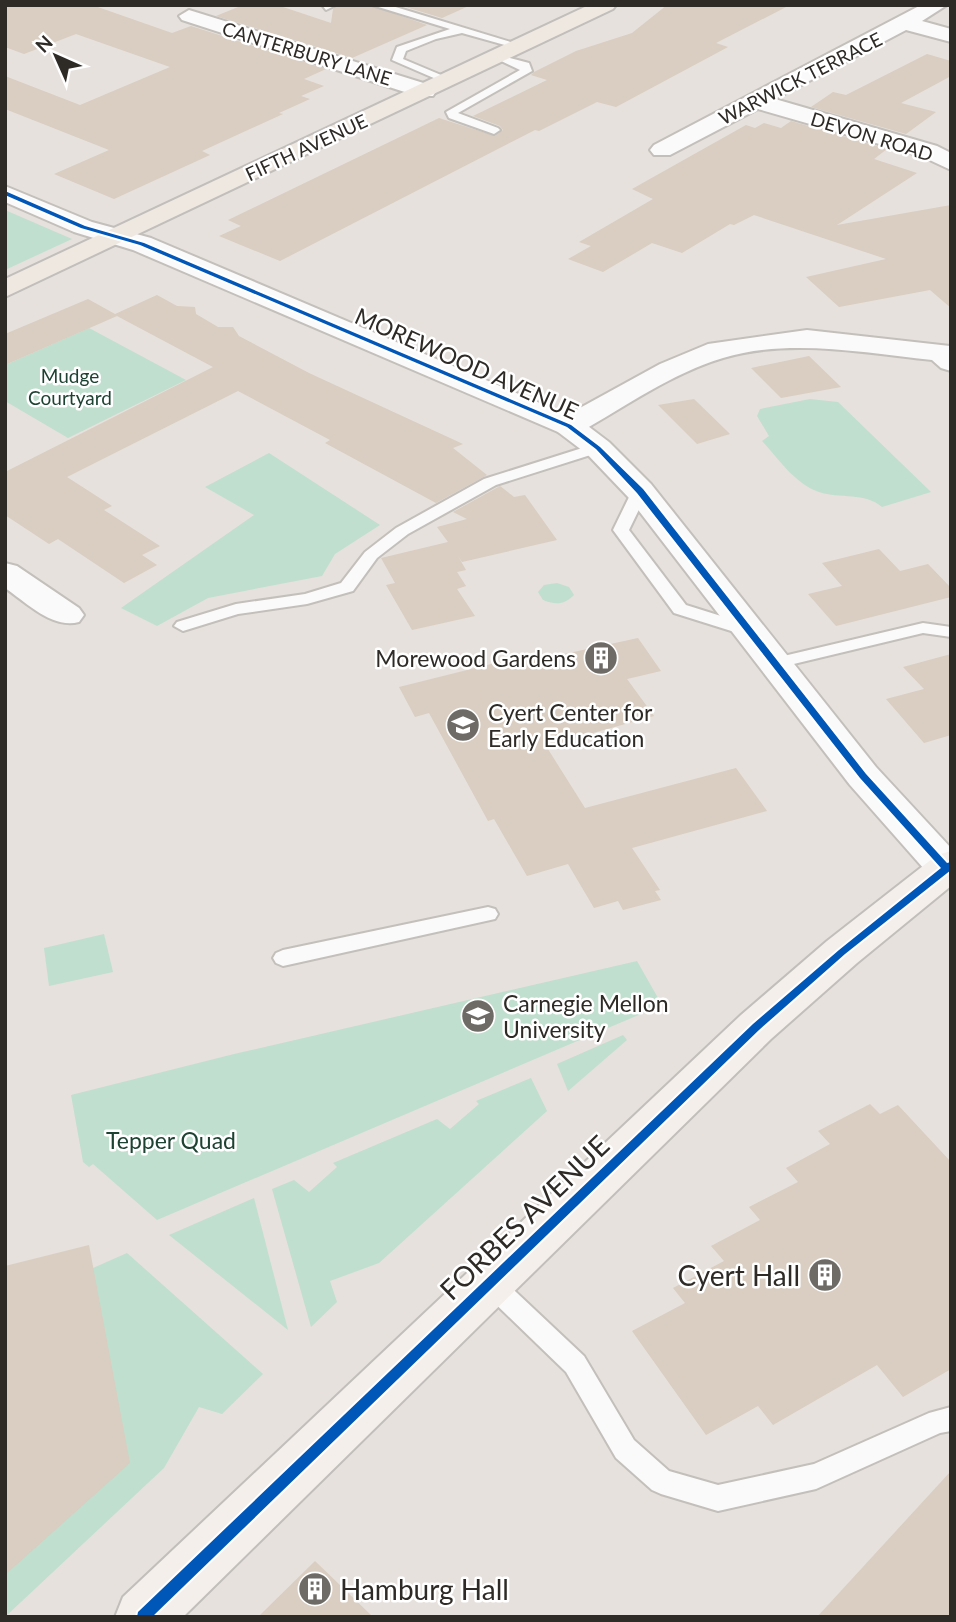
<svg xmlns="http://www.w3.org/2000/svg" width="956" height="1622" viewBox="0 0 956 1622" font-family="Lato,sans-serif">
  <rect width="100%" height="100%" fill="#e6e1dc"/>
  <!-- green -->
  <g fill="#c0dfce">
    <polygon points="5,210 72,239 5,270"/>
    <polygon points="89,328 186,380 68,438 5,401 5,365"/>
    <path d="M810,399L838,402L931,492L882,507C865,492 840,499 819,492C795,484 778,458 762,441L769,436L757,416L760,409Z"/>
    <polygon points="269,453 380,525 335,554 322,576 208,598 157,626 121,608 254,515 205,487"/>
    <path d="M557,583L569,587L574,595C564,605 556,605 543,600L538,592L544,585Z"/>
    <polygon points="104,934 113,972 49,986 44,948"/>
    <polygon points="637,961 662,1005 157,1220 93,1164 89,1167 83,1162 71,1095 234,1054"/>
    <polygon points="623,1035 627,1040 568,1091 557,1064"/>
    <polygon points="531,1078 547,1111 379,1263 330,1281 337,1302 311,1327 272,1189 294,1180 309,1192 337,1167 333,1163 437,1119 450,1129 479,1104 476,1101"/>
    <polygon points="254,1198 288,1330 169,1235"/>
    <polygon points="127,1253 263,1374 222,1414 199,1407 164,1468 5,1617 5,1575 93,1268"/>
  </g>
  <!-- building -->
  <g fill="#dacdc1">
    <polygon points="5,5 92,5 172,33 191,26 326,69 304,79 324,86 301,96 310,99 279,113 283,114 202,151 210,155 114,199 54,174 109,150 5,109 5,76 80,105 170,67 76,34 24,54 5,47"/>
    <polygon points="243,5 277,5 331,23 333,9 338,5 370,5 427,25 352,58 216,16"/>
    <polygon points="399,5 471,5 442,18"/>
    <polygon points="667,5 790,5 716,43 728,47 616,107 597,102 539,131 535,130 280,261 219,236 241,226 228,220 439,118 495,136 503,130 500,126 473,116 547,80 531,75 534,72 576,51 632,33"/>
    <polygon points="927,54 951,61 951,76 901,103 936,112 906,134 811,107 833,92 846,95"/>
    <polygon points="791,121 887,149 874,159 917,173 837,225 951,205 951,308 930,290 839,307 806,277 886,259 754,215 734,225 730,224 682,253 652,243 603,272 568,259 591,246 579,242 653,199 632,189 746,125 755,128 764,123 781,128"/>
    <polygon points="157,295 177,306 195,307 196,314 218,327 233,327 239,336 309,373 463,444 453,448 487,475 436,503 325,443 330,440 238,391 67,477 112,506 104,510 160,546 142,555 157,565 124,583 58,539 49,544 5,515 5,472 213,367 117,316 5,365 5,334 88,299 115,314"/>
    <polygon points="809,356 841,387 781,398 751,368"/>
    <polygon points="694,399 730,434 697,444 658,405"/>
    <polygon points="500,486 514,497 525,495 557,540 462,562 458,556 466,570 457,572 466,586 457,589 475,616 412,630 386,585 395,583 381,558 448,542 437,527 467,519 453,512"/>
    <polygon points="879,549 900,571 928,564 951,588 951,597 836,626 808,594 842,586 822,563"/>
    <polygon points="638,638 661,671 627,679 654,716 546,746 585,808 736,768 767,811 632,848 660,890 655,891 661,900 623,910 618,901 594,908 568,864 527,876 494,819 488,821 429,713 415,717 399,687 519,657 532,661"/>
    <polygon points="951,654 951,735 924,743 886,699 924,689 903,667"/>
    <polygon points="870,1104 880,1114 898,1105 951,1162 951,1369 903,1397 877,1365 773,1425 758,1406 706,1435 632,1331 685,1303 673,1288 724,1261 711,1246 760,1220 749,1207 798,1182 786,1168 830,1144 818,1131"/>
    <polygon points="89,1245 130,1463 5,1575 5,1266"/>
    <polygon points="951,1471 951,1617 817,1617"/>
    <polygon points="315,1561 373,1617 258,1617"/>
  </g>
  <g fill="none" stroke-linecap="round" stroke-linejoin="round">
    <!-- lane casing -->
    <g stroke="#c3bfbb" stroke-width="4">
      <g id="lane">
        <polygon points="322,5 336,5 326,10"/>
        <polygon points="372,5 389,5 524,46 519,49 462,33 436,39 406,51 403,59 453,80 443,82 392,60 397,47 450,29"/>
        <polygon points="495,54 529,63 532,71 458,113 498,128 500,130 494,134 449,118 446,112 520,70 495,58"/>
        <polygon points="598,443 606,448 603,451 496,485 408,534 377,558 353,591 307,604 238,614 183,631 174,626 177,622 236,604 305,594 341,583 365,552 396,528 484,479"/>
        <polygon points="640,486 648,491 629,530 686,605 756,627 759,631 756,635 744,635 674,613 613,530 632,491"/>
        <polygon points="923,623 951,627 951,637 923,633 777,668 768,663 771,659"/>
        <polygon points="488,907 495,909 498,914 495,919 283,966 276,963 273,958 276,953 283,950"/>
        <polygon points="489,1271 498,1275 584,1356 634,1440 669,1471 718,1485 814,1464 929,1413 951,1407 951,1431 940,1433 816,1489 718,1511 661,1494 652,1490 616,1458 566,1372 480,1289 477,1282 480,1275"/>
      </g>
    </g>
    <!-- street casing -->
    <g stroke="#c3bfbb" stroke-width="4">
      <g id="street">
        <polygon points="921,5 947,5 922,21 951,29 951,42 906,30 775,99 937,146 951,153 951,170 921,156 758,109 670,155 654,155 650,150 654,145"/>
        <polygon points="189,10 433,86 436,91 433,96 417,96 182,20 179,16"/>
        <path d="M807,330L950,346L951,371L941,368L932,360C865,353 789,338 723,358C672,373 625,407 580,432L569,435L558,432L554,426L558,420L660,364L708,344Z"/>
        <path d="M5,563L17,566L79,608L84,615L79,622C52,629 27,603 5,588Z"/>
      </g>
    </g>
    <!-- secondary casing -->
    <g stroke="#c3bfbb" stroke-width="4">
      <polygon id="secondary" points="5,186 92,222 151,238 580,420 609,442 651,484 876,767 951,848 951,881 932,878 850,785 629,498 587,454 558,432 133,250 74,232 5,202"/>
    </g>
    <!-- primary casing -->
    <g stroke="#c1bebb" stroke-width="4">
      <polygon id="primary" points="951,851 951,886 857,963 771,1039 183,1617 115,1617 123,1597 741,1015 827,941 937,855"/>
    </g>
    <!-- highway casing -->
    <g stroke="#c1bebb" stroke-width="4">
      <polygon id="highway" points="589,5 616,5 613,9 5,297 5,279"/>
    </g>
    <!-- lane -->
    <use href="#lane" fill="#fbfafa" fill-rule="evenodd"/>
    <!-- street -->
    <use href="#street" fill="#fbfafa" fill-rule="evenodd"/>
    <!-- secondary -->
    <use href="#secondary" fill="#fbfafa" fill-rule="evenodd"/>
    <!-- primary -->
    <use href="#primary" fill="#f4efea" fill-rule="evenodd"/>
    <!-- highway -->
    <use href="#highway" fill="#eee8e0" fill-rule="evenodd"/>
    <!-- cycleway casing -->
    <g stroke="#fff" stroke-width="4">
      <polygon id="cycleway" points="5,191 85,226 144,243 571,425 600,447 643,489 866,774 947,863 951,862 951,870 845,954 759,1030 152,1617 137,1617 138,1612 753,1024 839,950 941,868 860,778 637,493 596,449 567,427 140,245 81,228 5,195"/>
    </g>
    <!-- cycleway -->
    <use href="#cycleway" fill="#0057b8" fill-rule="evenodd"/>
  </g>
  <!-- icons -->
  <defs>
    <g id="building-disc" transform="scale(1.75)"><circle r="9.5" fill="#6e6b66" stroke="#fff"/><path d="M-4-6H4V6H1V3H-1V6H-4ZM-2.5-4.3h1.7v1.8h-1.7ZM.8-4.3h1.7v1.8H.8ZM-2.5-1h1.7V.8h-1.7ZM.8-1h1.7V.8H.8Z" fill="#fff"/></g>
    <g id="school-disc" transform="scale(1.75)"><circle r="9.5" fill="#6e6b66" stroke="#fff"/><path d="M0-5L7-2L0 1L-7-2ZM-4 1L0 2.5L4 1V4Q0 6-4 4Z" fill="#fff"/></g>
    <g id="university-disc" transform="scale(1.75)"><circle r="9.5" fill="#6e6b66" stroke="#fff"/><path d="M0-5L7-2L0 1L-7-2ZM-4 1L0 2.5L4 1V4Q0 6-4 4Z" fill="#fff"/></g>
  </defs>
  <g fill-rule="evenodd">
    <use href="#building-disc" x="601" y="658"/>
    <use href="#school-disc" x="463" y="725"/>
    <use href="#university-disc" x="478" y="1016"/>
    <use href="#building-disc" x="825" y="1275"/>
    <use href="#building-disc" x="315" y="1589"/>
  </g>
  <g text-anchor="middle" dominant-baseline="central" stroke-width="5" stroke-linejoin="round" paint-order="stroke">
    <!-- far-street labels -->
    <g font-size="19" fill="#2e2b27" stroke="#fff">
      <text transform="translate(307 53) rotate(17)">CANTERBURY LANE</text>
      <text transform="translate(800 78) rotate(-27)">WARWICK TERRACE</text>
      <text transform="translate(872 136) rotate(17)">DEVON ROAD</text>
      <text transform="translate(306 147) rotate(-25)">FIFTH AVENUE</text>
    </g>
    <!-- far-park labels -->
    <g font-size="19" fill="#1d4233" stroke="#fff">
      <text x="70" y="375">Mudge<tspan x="70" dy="22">Courtyard</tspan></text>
    </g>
    <!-- street labels -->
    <g font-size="23" fill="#2e2b27" stroke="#fff">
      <text transform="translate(467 363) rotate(24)">MOREWOOD AVENUE</text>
    </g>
    <!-- poi labels -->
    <g font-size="23" fill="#2e2b27" stroke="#fff" text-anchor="start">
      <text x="576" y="658" text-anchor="end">Morewood Gardens</text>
      <text x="488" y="712">Cyert Center for<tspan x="488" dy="26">Early Education</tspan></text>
      <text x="503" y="1003">Carnegie Mellon<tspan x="503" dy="26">University</tspan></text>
    </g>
    <!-- park labels -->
    <g font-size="23" fill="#1d4233" stroke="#fff">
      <text x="171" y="1140">Tepper Quad</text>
    </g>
    <!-- near-street labels -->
    <g font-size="28" fill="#2e2b27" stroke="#fff">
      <text transform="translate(524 1217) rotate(-44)">FORBES AVENUE</text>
    </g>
    <!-- near-poi labels -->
    <g font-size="28" fill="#2e2b27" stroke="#fff" text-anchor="end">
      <text x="800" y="1275">Cyert Hall</text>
      <text x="340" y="1589" text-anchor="start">Hamburg Hall</text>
    </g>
  </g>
  <!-- border -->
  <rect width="956" height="1622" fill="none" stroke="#2e2b27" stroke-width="14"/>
  <!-- north arrow -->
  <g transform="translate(56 56) rotate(315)" stroke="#ffffff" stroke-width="5" paint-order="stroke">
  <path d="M0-5L12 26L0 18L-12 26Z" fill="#2e2b27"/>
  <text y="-10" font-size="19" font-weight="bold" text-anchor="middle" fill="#2e2b27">N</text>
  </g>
</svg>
